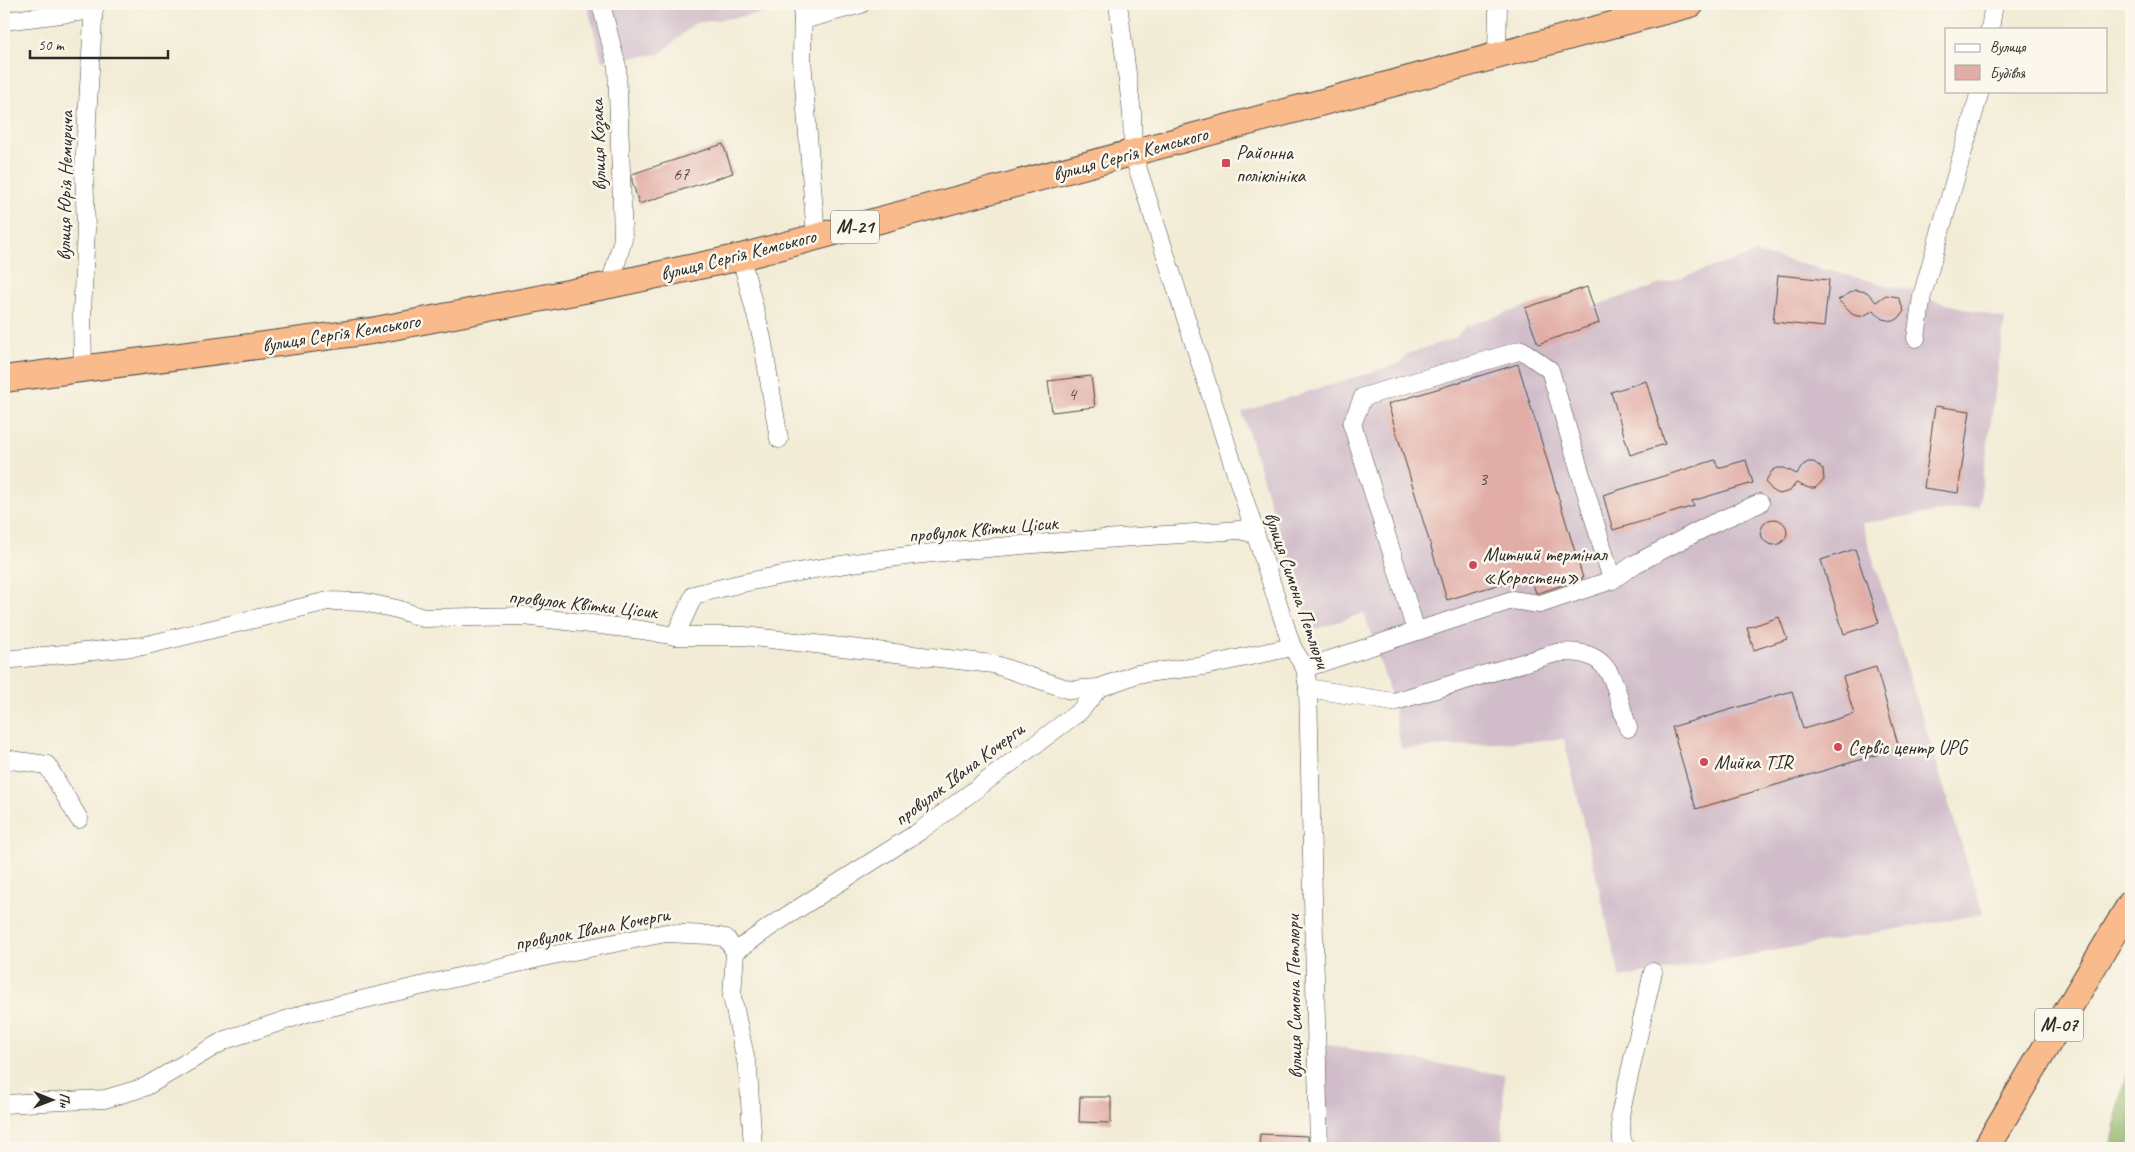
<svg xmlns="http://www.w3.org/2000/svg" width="2135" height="1152" viewBox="0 0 2135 1152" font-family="Caveat,sans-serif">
  <rect width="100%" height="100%" fill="#fbf7ec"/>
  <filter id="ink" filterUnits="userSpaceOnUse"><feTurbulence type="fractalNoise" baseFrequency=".02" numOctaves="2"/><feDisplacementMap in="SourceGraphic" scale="10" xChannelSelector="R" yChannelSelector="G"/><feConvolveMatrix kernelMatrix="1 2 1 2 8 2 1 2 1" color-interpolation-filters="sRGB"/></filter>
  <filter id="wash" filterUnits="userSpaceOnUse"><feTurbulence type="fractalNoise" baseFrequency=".0096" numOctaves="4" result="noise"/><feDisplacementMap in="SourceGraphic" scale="20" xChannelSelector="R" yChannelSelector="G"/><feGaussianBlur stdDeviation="1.12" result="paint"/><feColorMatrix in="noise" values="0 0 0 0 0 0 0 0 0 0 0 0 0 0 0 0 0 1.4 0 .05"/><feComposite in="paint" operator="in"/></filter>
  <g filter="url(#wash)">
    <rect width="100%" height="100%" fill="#f2ecd6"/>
    <!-- industrial -->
    <g fill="#d1bdca">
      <polygon points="587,4 793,4 793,9 695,23 660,54 602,61"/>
      <polygon points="1756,253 1912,291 1932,300 2005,319 1979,506 1862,523 1983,914 1620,978 1564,739 1401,749 1393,702 1364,613 1310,631 1242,412 1401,363 1407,354 1455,338 1466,326 1587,287 1594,306"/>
      <polygon points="1317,1043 1504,1075 1502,1148 1316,1148"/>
    </g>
    <!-- forest -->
    <polygon fill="#93b66b" stroke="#5f704b" points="2131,1072 2131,1148 2110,1148 2126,1073"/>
    <g id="blocks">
      <!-- building -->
      <g fill="#e1ada6">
        <polygon points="723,144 733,173 639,204 632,181 632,174"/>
        <polygon points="1778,275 1829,280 1824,327 1773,322"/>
        <polygon points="1587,287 1599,323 1538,344 1525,308"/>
        <polygon points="1855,290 1867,292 1876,302 1886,295 1898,297 1904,311 1899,318 1894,321 1882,319 1874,310 1863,316 1857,316 1852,314 1838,300"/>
        <polygon points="1518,364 1583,578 1539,593 1536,593 1530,575 1447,600 1388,404"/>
        <polygon points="1091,376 1095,407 1052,412 1048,381"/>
        <polygon points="1646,381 1665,444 1630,455 1611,392"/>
        <polygon points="1935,406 1970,411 1958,493 1924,488"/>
        <polygon points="1715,460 1718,468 1746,460 1753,483 1692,501 1694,506 1613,530 1603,495"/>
        <polygon points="1808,462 1814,462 1823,469 1824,480 1815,488 1809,488 1796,483 1790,491 1779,494 1774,492 1765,482 1772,471 1777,468 1784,468 1797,474 1803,465"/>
        <circle cx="1774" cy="532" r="13"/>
        <polygon points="1855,549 1879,623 1844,634 1821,560"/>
        <polygon points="1779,617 1787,639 1754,650 1747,628"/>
        <polygon points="1876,667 1899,748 1696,809 1672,727 1792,691 1803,729 1854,714 1843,677"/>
        <polygon points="1080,1097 1111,1097 1111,1123 1079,1122"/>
        <polygon points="1260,1134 1308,1136 1308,1148 1259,1148"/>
      </g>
    </g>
  </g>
  <g filter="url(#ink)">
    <use href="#blocks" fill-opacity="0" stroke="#494845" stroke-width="1"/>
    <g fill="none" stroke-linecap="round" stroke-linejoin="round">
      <!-- minor casing -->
      <g stroke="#494845" stroke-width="19">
        <g id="minor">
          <polyline points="601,4 617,67 621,173 623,239 610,285"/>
          <polyline points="803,4 802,59 816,237"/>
          <polyline points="1118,4 1132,113 1133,154 1292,647 1305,668 1308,688 1319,1148"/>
          <polyline points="803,20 861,4"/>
          <polyline points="4,21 94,10"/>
          <polyline points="1990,29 1994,4"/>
          <polyline points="1497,55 1498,4"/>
          <polyline points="741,257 762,338 779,439"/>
          <polyline points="1916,338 1922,296 1980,91"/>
          <polyline points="83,369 82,313 86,229 84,169 94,4"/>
          <polyline points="1416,631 1352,424 1363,397 1522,350 1550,370 1612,580"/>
          <polyline points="675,636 744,636 993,664 1070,690 1099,688"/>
          <path d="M4,660L143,646L328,601L363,602L397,609L423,618L524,616L642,630L675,636L694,595C871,548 1058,543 1240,530L1255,534"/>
          <polyline points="1305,668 1512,600 1540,604 1612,580 1635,564 1712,524 1760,503"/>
          <path d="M1308,688L1393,702L1556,653C1614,646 1613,684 1628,728"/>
          <polyline points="4,759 47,765 79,819"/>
          <polyline points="735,952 732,996 748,1070 753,1148"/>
          <polyline points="4,1104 105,1099 145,1087 225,1040 310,1012 548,956 666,933 709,935 726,938 735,952 771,926 920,831 1080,711 1099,688 1137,674 1204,666 1292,647"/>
          <polyline points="1625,1148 1622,1140 1620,1115 1653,972"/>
        </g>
      </g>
      <!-- highway casing -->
      <g stroke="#494845" stroke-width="28">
        <g id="highway">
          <polyline points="4,379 371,331 610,285 741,257 1691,4"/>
          <polyline points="1986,1148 2131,903"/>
        </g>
      </g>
      <!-- minor -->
      <use href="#minor" stroke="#fff" stroke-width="18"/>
      <!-- highway -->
      <use href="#highway" stroke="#fabb8c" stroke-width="26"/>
    </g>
  </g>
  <!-- markers -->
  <g fill="#d1495b" stroke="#fbf7ec" stroke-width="2">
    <rect x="1221" y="158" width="10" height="10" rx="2.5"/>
    <circle cx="1473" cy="565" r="5"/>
    <circle cx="1838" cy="747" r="5"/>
    <circle cx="1704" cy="762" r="5"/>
  </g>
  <g text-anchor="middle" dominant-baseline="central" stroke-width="5" stroke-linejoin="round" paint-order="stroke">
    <!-- number labels -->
    <g font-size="18" fill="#584c4a">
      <text x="681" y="174">67</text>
      <text x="1072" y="394">4</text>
      <text x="1483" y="479">3</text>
    </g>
    <!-- shield labels -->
    <g fill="#fbf7ec" stroke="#696865" stroke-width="1">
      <rect x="831" y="210.5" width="48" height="33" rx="4"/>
      <rect x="2035" y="1008.5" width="48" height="33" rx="4"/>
    </g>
    <g font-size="19" font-weight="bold" fill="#2b2b2b">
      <text x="855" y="227">М-21</text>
      <text x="2059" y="1025">М-07</text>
    </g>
    <!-- street labels -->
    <g font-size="20" fill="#2b2b2b" stroke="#fbf7ec">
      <text transform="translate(598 145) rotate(-92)">вулиця Козака</text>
      <text transform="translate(1130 154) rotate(-15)">вулиця Сергія Кемського</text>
      <text transform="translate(65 186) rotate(-89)">вулиця Юрія Немирича</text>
      <text transform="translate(738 255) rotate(-14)">вулиця Сергія Кемського</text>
      <text transform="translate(341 333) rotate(-9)">вулиця Сергія Кемського</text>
      <text transform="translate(983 529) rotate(-5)">провулок Квітки Цісик</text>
      <text transform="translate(1297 590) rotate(71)">вулиця Симона Петлюри</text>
      <text transform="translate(583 604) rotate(6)">провулок Квітки Цісик</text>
      <text transform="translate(959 774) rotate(-37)">провулок Івана Кочерги</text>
      <text transform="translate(592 929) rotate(-11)">провулок Івана Кочерги</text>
      <text transform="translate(1294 997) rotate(-91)">вулиця Симона Петлюри</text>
    </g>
    <!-- poi labels -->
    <g font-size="20" fill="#2b2b2b" stroke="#fbf7ec" text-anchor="start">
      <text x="1236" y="152">Районна<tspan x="1236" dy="23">поліклініка</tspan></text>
      <text x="1483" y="554">Митний термінал<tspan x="1483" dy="23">«Коростень»</tspan></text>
      <text x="1848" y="747">Сервіс центр UPG</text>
      <text x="1714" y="762">Мийка TIR</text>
    </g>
  </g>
  <!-- margin -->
  <rect width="2135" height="1152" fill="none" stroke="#fbf7ec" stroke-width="20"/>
  <!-- legend -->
  <rect x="1945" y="28" width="162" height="65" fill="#fbf7ec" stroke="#a8a59f"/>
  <rect x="1955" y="44" width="25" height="8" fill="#ffffff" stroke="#a8a59f"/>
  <text x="1990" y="52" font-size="15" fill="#2b2b2b">Вулиця</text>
  <rect x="1955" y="65" width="25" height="15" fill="#e1ada6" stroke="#a8a59f"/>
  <text x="1990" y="78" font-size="15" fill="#2b2b2b">Будівля</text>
  <!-- north arrow -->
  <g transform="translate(52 1100) rotate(91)" stroke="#fbf7ec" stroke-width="4" paint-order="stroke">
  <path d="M0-4L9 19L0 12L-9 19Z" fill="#2b2b2b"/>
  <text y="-8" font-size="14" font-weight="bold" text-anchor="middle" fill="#2b2b2b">Пн</text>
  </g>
  <!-- scale -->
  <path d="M30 50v8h138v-8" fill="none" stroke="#2b2b2b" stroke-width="2.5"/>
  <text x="38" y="50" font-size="15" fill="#2b2b2b" stroke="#fbf7ec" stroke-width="4" paint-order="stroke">50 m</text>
</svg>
